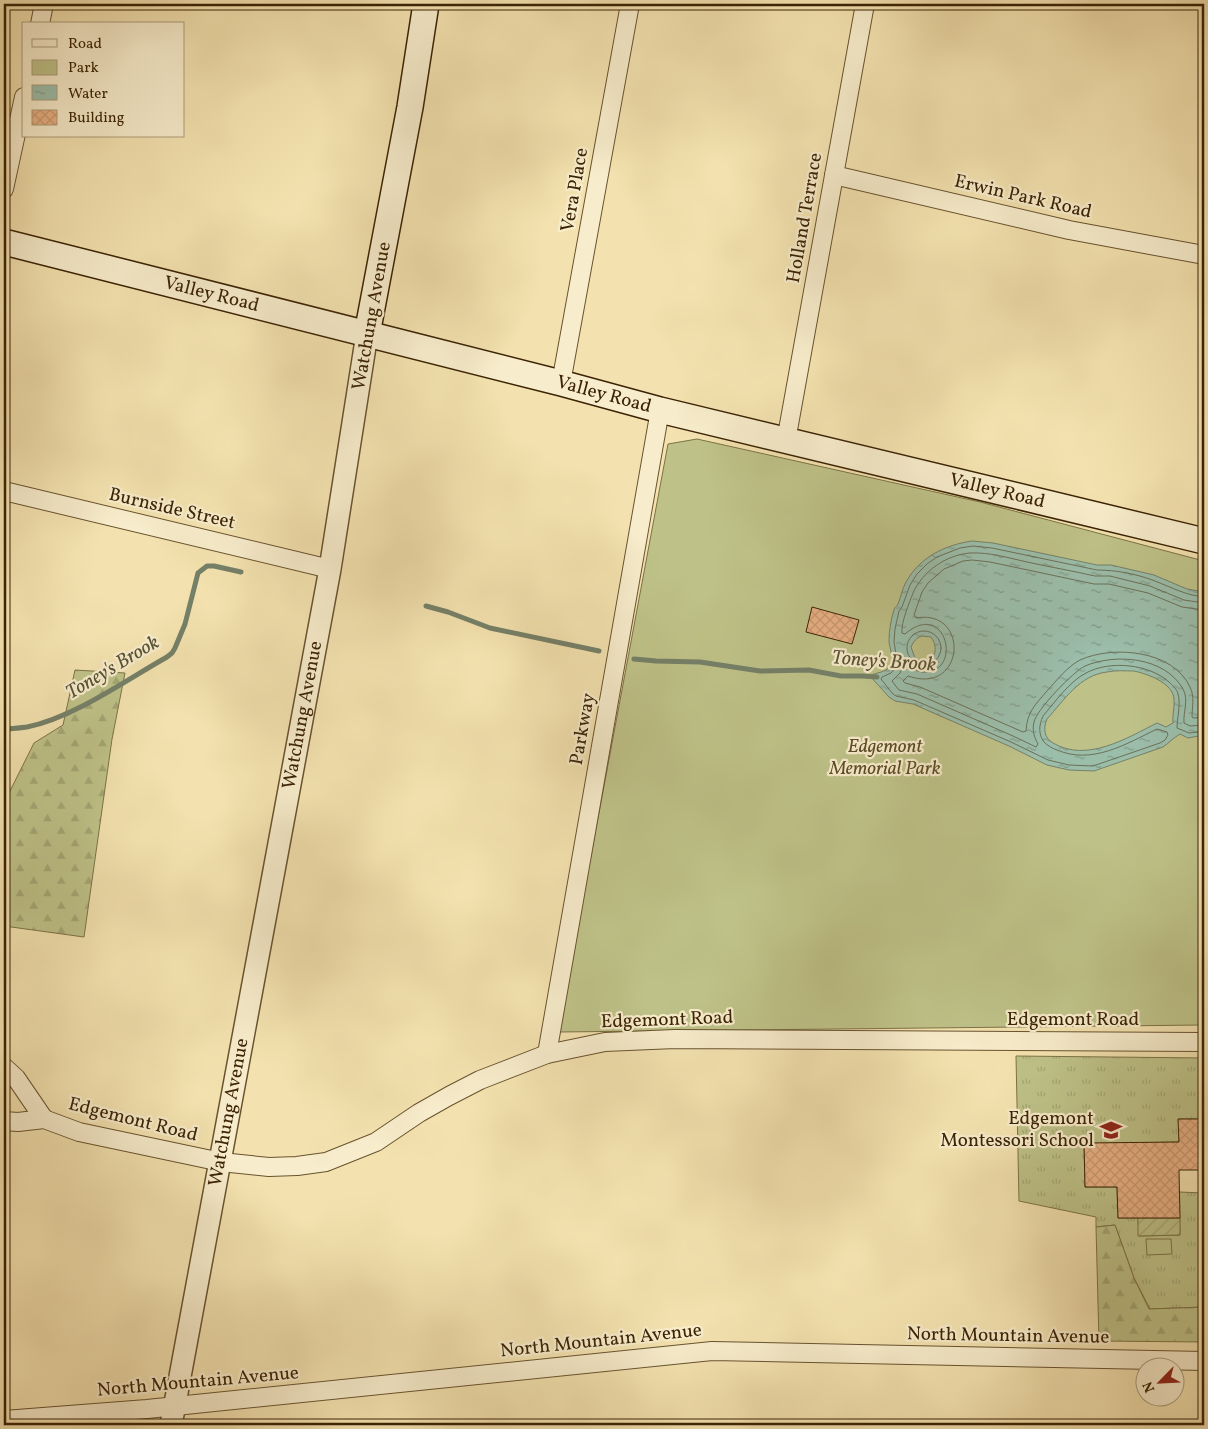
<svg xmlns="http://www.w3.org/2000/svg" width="1208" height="1429" viewBox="0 0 1208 1429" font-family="Vollkorn,serif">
  <defs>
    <pattern id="grass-tufts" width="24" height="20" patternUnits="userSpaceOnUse" patternTransform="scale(1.25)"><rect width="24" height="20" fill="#bec288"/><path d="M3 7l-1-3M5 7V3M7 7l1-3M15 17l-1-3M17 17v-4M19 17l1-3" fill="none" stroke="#a4a674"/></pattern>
    <pattern id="forest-firs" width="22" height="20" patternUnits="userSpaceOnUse" patternTransform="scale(1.25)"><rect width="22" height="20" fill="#bec288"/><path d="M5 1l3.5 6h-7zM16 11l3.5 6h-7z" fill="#a4a674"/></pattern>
    <pattern id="garden-furrows" width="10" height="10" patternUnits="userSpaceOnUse" patternTransform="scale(1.25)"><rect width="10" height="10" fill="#bec288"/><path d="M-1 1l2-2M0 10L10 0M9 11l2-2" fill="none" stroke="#a4a674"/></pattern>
    <pattern id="water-ripples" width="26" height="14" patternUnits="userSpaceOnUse" patternTransform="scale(1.25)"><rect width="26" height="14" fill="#9bbeab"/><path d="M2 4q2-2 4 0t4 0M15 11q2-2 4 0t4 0" fill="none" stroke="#809a89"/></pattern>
    <pattern id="building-cross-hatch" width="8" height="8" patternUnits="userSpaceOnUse" patternTransform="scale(1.25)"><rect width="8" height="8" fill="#e9b185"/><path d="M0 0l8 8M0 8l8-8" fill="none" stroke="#c99871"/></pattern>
  </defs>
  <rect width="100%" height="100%" fill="#f3e2af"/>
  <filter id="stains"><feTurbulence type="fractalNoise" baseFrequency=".004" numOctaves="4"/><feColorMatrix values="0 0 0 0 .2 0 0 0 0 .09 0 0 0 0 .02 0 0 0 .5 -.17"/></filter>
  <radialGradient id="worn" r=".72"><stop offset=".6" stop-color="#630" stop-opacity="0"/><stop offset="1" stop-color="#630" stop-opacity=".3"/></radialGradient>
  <!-- grass -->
  <polygon fill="url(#grass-tufts)" stroke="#7c7246" points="1016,1056 1204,1058 1204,1119 1179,1119 1179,1142 1084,1144 1085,1187 1117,1187 1118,1218 1138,1218 1139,1236 1180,1235 1179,1192 1204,1193 1204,1307 1150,1309 1134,1278 1115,1225 1096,1227 1096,1217 1019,1201"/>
  <!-- forest -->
  <g fill="url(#forest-firs)" stroke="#7c7246">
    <polygon points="75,670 125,673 112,739 84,937 4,926 4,803 34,743 63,725"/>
    <polygon points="1115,1225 1134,1278 1149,1309 1204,1307 1204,1342 1099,1341 1096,1227"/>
  </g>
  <!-- park -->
  <g fill="#bec288" stroke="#7c7246">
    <polygon points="697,439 980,502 1204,561 1204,1025 558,1032 668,444"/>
    <polygon points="1146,1239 1171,1239 1172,1254 1147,1255"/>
  </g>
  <!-- garden -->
  <polygon fill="url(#garden-furrows)" stroke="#7c7246" points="1138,1218 1180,1218 1180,1235 1138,1236"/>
  <!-- water -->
  <path fill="url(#water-ripples)" stroke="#758068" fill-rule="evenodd" d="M972,541L993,543L1097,565H1111L1154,575L1187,589L1204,592V735L1188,738L1180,734C1173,738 1169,743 1163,747L1094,771L1069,770L1047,765L1009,746L913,704L895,701L889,697L870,676C876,672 886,673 890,666C895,659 889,648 889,640C889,631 891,619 894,610C896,604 896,609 898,604C901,597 902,589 906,582C920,557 945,545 972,541ZM922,636L931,637C941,651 932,667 915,658L911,647C914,641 916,638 922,636ZM1134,671C1148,674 1173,683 1174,699C1175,707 1172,715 1173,723L1166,727L1157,723C1127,738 1087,763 1053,743C1044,738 1043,728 1047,719C1064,700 1080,675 1107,672C1116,670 1125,671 1134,671Z"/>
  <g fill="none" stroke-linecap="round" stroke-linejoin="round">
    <!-- shore -->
    <g stroke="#6b7058" stroke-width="1">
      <path d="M1204,597C1185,595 1173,588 1155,581C1137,574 1116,570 1097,570L992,548L973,546L960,548L937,557L927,564L917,574L910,585L902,607L899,611L895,629L894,642L897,660L896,667L891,673L882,677L881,679L892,693L896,696L914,700L1011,742L1048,760L1069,765L1093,766L1160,743L1165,740L1168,735L1167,732L1157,729C1126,744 1092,765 1057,750C1052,748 1048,746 1044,742C1038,734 1039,725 1043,716C1054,703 1070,681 1086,673C1110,660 1149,664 1169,682C1173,686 1177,689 1178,694C1181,703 1177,719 1177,728L1189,733L1204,731"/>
      <path d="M1204,603L1184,600L1150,586L1110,576H1095C1073,571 1050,567 1027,562C1009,558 989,552 970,553C946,555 923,571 913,593C909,604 901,622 902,633L905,634C947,598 964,675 922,672C915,671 910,667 904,664L900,673L892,681L899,690L917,694L1013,736L1036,747L1038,744C1034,737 1032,730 1034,722C1037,709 1073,672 1085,666C1116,653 1165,657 1183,689C1189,700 1183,712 1184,723L1190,726L1204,725"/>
      <path d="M1204,610L1182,607L1148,593L1109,584H1094L990,562L972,560L963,561L944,569L928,583L922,592L914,615L916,618C970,608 966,696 908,676L903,681L905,683L920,687L1023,732L1026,731C1027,712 1035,705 1047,691C1057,680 1067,667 1080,660C1113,645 1173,650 1190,687C1195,697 1192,707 1192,717L1194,718L1204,717"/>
      <circle cx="924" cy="648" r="17"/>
    </g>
    <!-- stream -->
    <g stroke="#758068" stroke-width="5">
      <polyline points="426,606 448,612 490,628 599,651"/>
      <polyline points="634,659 656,661 700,662 760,671 809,670 841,676 862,676 877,677"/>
      <path d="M4,729C11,729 19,728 27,727C73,718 126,680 167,657L172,653L175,648L185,624L198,573L207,566H214L241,572"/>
    </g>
  </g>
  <!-- building -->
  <g fill="url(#building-cross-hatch)" stroke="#3b2304">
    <polygon points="812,607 859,620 852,644 806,632"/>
    <polygon points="1178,1119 1204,1119 1204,1170 1179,1170 1180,1218 1118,1218 1117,1187 1085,1187 1084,1143 1179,1142"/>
  </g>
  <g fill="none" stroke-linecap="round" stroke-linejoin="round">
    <!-- minor casing -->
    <g stroke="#69532f" stroke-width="20">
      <g id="minor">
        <polyline points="40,24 44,4"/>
        <polyline points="834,175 1069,230 1204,255"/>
        <polyline points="4,189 24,97"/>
        <polyline points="561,383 630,4"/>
        <polyline points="786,441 865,4"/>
        <polyline points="4,491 330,569"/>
        <polyline points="547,1054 660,410"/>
        <polyline points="4,1067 16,1078 44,1119"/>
        <polyline points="4,1121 18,1122 44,1119 79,1132 221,1162 269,1167 297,1166 326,1162 376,1142 419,1113 449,1096 480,1080 547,1054 605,1042 675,1039 1204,1042"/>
        <polyline points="4,1420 147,1409 712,1351 1204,1361"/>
      </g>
    </g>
    <!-- tertiary casing -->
    <g stroke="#69532f" stroke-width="24">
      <g id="tertiary">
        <path id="s1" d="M171,1425L330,569L367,334"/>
      </g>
    </g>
    <!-- secondary casing -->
    <g stroke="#3b2304" stroke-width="28">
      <g id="secondary">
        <path id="s2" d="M4,242L561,383L660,410L1204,541"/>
        <polyline points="367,334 410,107 426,4"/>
      </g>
    </g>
    <!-- minor -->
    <use href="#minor" stroke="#f7eccb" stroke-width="18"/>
    <!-- tertiary -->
    <use href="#tertiary" stroke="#f7eccb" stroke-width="21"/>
    <!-- secondary -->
    <use href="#secondary" stroke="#f7eccb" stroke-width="25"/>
  </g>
  <!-- icons -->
  <defs>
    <g id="school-bare" transform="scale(1.725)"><path d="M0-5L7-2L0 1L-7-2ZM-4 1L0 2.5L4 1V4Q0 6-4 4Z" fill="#8f2418" stroke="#f7eccb" stroke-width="2.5" paint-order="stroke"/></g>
  </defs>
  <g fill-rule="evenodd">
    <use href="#school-bare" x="1111" y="1130"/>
  </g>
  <g text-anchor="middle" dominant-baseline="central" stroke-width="4.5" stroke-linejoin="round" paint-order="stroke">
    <!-- street labels -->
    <g font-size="19" fill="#3b2304" stroke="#f7eccb">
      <text transform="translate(575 190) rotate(-80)">Vera Place</text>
      <text transform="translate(1023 197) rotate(13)">Erwin Park Road</text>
      <text transform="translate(805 218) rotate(-80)">Holland Terrace</text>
      <text stroke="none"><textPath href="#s2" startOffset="214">Valley Road</textPath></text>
      <text transform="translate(372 316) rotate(-80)">Watchung Avenue</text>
      <text stroke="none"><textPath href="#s2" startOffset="619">Valley Road</textPath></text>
      <text stroke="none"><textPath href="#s2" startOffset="1024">Valley Road</textPath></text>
      <text transform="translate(172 509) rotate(13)">Burnside Street</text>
      <text stroke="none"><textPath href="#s1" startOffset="722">Watchung Avenue</textPath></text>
      <text transform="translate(583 729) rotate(-80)">Parkway</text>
      <text transform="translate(667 1020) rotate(-2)">Edgemont Road</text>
      <text x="1073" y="1020">Edgemont Road</text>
      <text stroke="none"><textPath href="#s1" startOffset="318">Watchung Avenue</textPath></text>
      <text transform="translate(133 1120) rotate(14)">Edgemont Road</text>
      <text transform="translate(1008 1336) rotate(1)">North Mountain Avenue</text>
      <text transform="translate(601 1341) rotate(-6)">North Mountain Avenue</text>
      <text transform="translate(198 1382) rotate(-5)">North Mountain Avenue</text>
    </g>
    <!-- park labels -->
    <g font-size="19" font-style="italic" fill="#5c4b25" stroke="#f7eccb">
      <text x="885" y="747">Edgemont<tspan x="885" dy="22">Memorial Park</tspan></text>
    </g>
    <!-- poi labels -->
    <g font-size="19" fill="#3b2304" stroke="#f7eccb" text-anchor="end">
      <text x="1094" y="1119">Edgemont<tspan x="1094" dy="22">Montessori School</tspan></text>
    </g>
    <!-- water labels -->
    <g font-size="20" font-style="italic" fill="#585236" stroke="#f7eccb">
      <text transform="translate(884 662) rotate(4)">Toney's Brook</text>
      <text transform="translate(113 668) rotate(-31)">Toney's Brook</text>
    </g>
  </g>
  <!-- margin -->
  <rect width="1208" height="1429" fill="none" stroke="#f3e2af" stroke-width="20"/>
  <rect x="5" y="5" width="1198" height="1419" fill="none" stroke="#3b2304" stroke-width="2.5"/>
  <rect x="10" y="10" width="1188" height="1409" fill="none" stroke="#3b2304"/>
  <!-- legend -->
  <rect x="22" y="22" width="162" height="115" fill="#f7eccb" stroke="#ac9c7b"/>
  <rect x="32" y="39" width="25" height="8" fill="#f7eccb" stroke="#ac9c7b"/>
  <text x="68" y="48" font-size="15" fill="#3b2304">Road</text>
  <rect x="32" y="60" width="25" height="15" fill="#bec288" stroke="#ac9c7b"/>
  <text x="68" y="72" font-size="15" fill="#3b2304">Park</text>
  <rect x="32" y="85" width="25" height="15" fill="url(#water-ripples)" stroke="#ac9c7b"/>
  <text x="68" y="98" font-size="15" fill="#3b2304">Water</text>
  <rect x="32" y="110" width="25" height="15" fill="url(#building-cross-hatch)" stroke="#ac9c7b"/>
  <text x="68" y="122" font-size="15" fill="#3b2304">Building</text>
  <!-- north arrow -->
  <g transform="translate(1160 1382) rotate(246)"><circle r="24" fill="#f7eccb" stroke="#ac9c7b"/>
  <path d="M0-4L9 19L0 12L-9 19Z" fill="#8f2418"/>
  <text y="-8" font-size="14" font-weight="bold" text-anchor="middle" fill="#3b2304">N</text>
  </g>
  <rect width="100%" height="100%" filter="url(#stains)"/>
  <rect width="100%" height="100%" fill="url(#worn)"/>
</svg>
